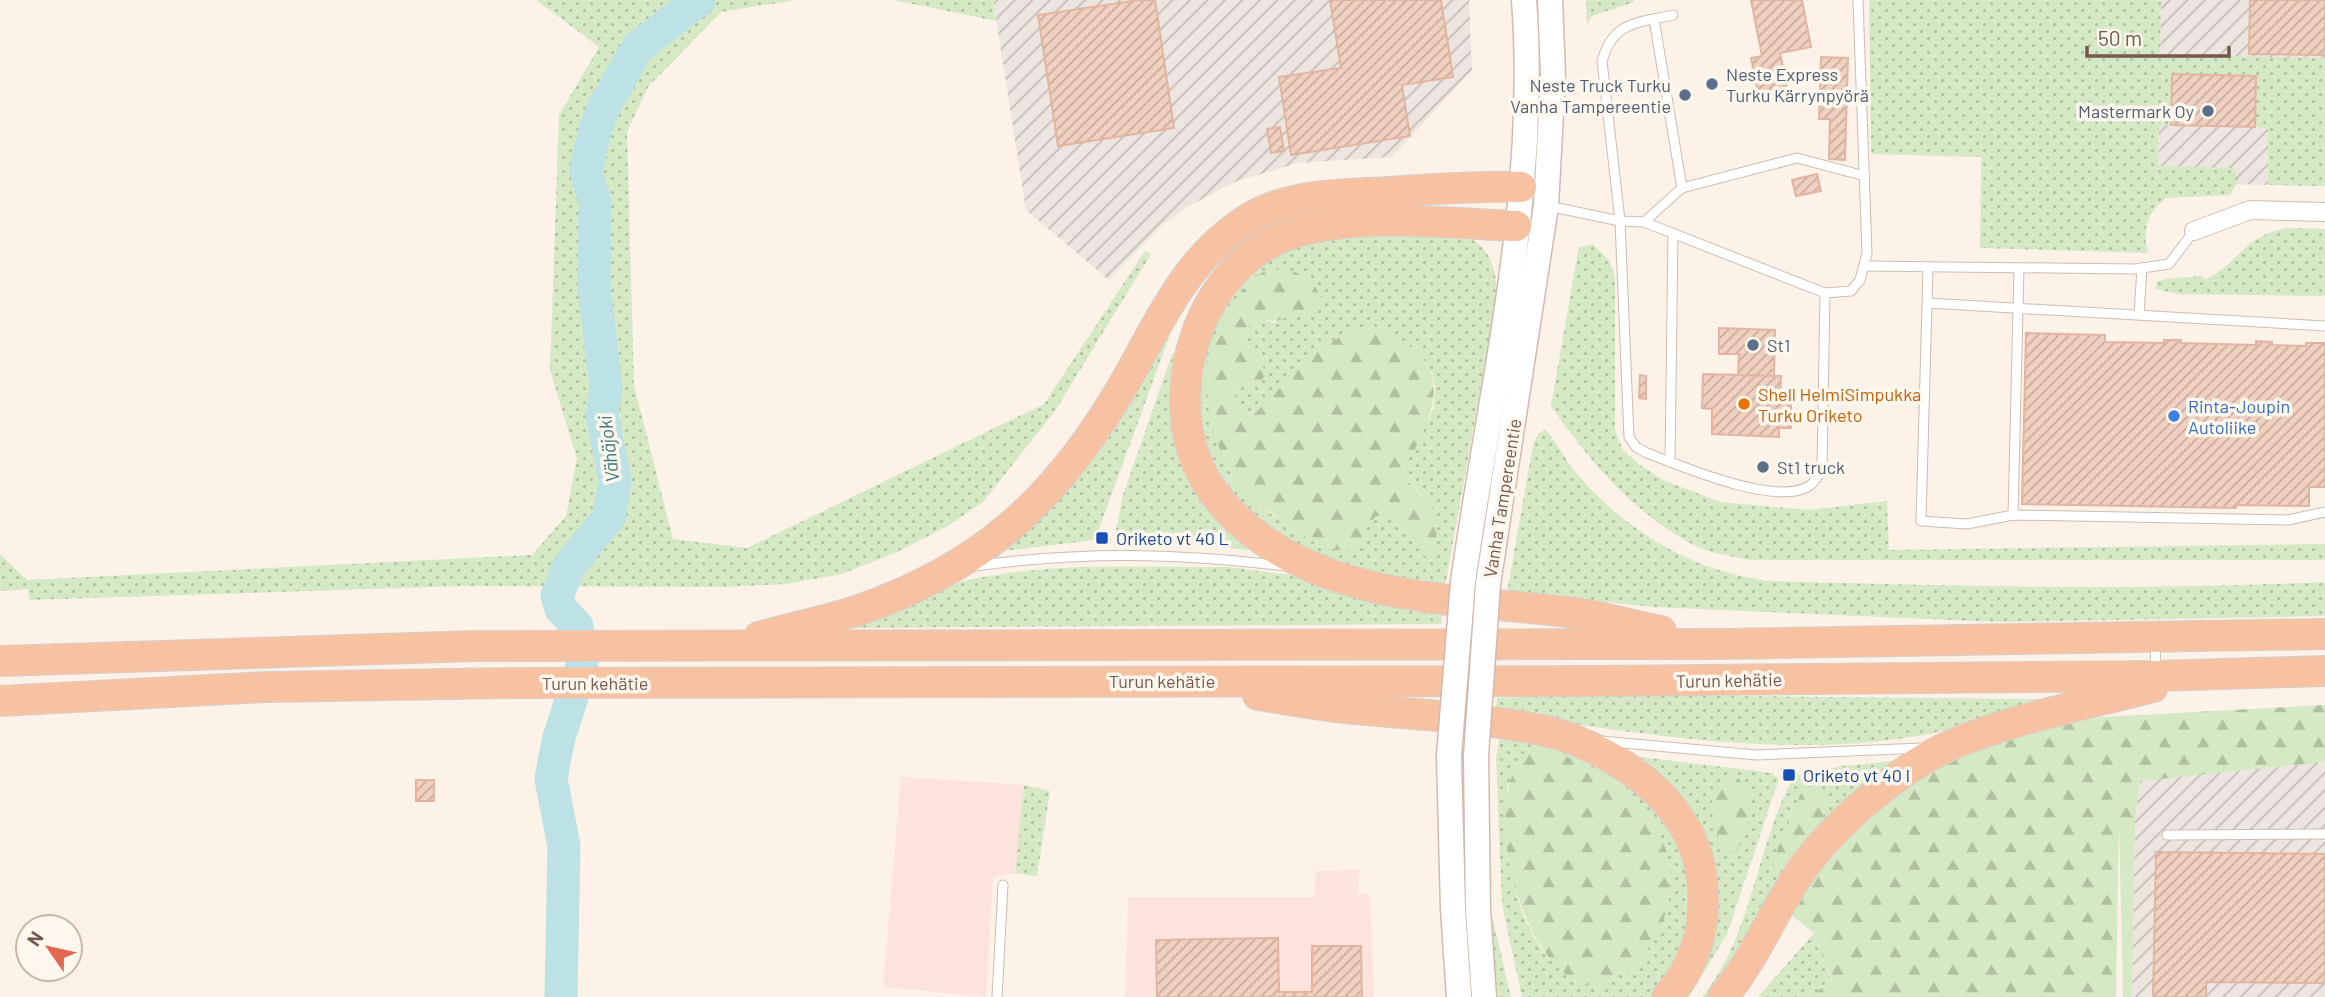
<svg xmlns="http://www.w3.org/2000/svg" width="2325" height="997" viewBox="0 0 2325 997" font-family="Barlow,sans-serif">
  <defs>
    <pattern id="industrial-furrows" width="10" height="10" patternUnits="userSpaceOnUse" patternTransform="scale(1.75)"><rect width="10" height="10" fill="#ece5e0"/><path d="M-1 1l2-2M0 10L10 0M9 11l2-2" fill="none" stroke="#c4bcb8"/></pattern>
    <pattern id="grass-dots" width="8" height="8" patternUnits="userSpaceOnUse" patternTransform="scale(1.75)"><rect width="8" height="8" fill="#d6e9c5"/><path d="M2 2h.1M6 6h.1" fill="none" stroke="#b2c0a2" stroke-width="1.8" stroke-linecap="round"/></pattern>
    <pattern id="forest-firs" width="22" height="20" patternUnits="userSpaceOnUse" patternTransform="scale(1.75)"><rect width="22" height="20" fill="#d6e9c5"/><path d="M5 1l3.5 6h-7zM16 11l3.5 6h-7z" fill="#b2c0a2"/></pattern>
    <pattern id="building-hatch" width="6" height="6" patternUnits="userSpaceOnUse" patternTransform="scale(1.75)"><rect width="6" height="6" fill="#f0d0bf"/><path d="M-1 1l2-2M0 6l6-6M5 7l2-2" fill="none" stroke="#c7ac9d"/></pattern>
  </defs>
  <rect width="100%" height="100%" fill="#fcf2e7"/>
  <!-- commercial -->
  <g fill="#fce3db">
    <polygon points="901,777 1024,785 1015,873 993,877 986,997 883,987"/>
    <polygon points="1359,870 1358,894 1370,894 1374,997 1125,997 1128,897 1314,897 1316,871"/>
  </g>
  <!-- industrial -->
  <g fill="url(#industrial-furrows)">
    <polygon points="993,0 1469,0 1472,70 1392,157 1298,163 1235,182 1189,206 1161,226 1109,280 1026,210"/>
    <polygon points="2161,0 2325,0 2325,186 2158,183"/>
    <polygon points="2325,762 2325,997 2132,997 2135,820 2140,780"/>
  </g>
  <!-- grass -->
  <g fill="url(#grass-dots)" fill-rule="evenodd">
    <polygon points="536,0 796,0 721,12 648,87 627,132 634,385 673,539 747,548 1044,404 1145,251 1151,254 1055,411 983,502 946,527 897,552 842,574 786,584 723,587 462,586 29,600 28,589 0,591 0,554 27,580 532,555 566,516 577,459 550,370 559,115 599,47"/>
    <polygon points="893,0 993,0 996,21"/>
    <polygon points="1586,0 1634,0 1634,2 1592,16 1587,25"/>
    <path d="M1869,0H2161L2160,55L2325,58V186L2268,185V128L2255,127L2256,76L2172,74L2171,125L2159,126L2158,166L2234,168L2238,181L2230,195L2166,198C2147,213 2142,230 2148,253L1980,248L1981,157L1871,154Z"/>
    <path d="M2289,228L2325,229V296L2178,294L2155,289L2157,282C2172,275 2186,280 2201,275L2205,280C2242,261 2244,234 2289,228Z"/>
    <path d="M1380,233L1473,240C1493,253 1497,275 1497,297L1445,587L1327,565L1228,500L1191,417L1202,336L1249,271L1296,244ZM1287,269L1315,316L1295,310L1274,323L1260,318L1248,327L1240,343L1247,350L1260,382L1234,386L1241,409L1251,415L1260,409L1432,371L1435,389L1433,410L1404,467L1406,479L1423,496L1415,545C1404,527 1397,518 1376,516L1366,528L1362,547C1338,539 1308,534 1285,522C1224,491 1210,429 1206,366Z"/>
    <path d="M1592,244L1609,260L1615,277V430L1623,450L1640,465L1663,480L1720,502L1809,510L1887,501L1889,550L2325,544V560H1749C1732,556 1712,554 1696,546C1634,514 1590,462 1551,406L1578,252L1580,247Z"/>
    <polygon points="1175,321 1095,540 995,552"/>
    <polygon points="1172,354 1176,356 1172,395 1251,546 1248,550 1172,541 1114,540 1123,495"/>
    <path d="M1545,429C1556,441 1563,456 1573,469C1622,529 1691,571 1768,581C1953,586 2139,591 2325,582V616L2001,622L1653,607L1507,592L1533,445L1538,434Z"/>
    <path d="M1229,567L1297,576L1443,610L1441,624L833,628C884,609 935,585 989,576C1068,562 1149,568 1229,567Z"/>
    <path d="M1610,695L2043,699C1998,715 1952,732 1904,738C1768,758 1630,731 1495,713L1497,698Z"/>
    <path d="M1500,736L1574,751L1634,781L1686,849L1693,908L1677,962L1650,997H1522L1502,904L1496,758ZM1553,752L1616,782L1658,831L1576,982C1567,974 1555,966 1548,957C1508,908 1507,845 1507,786Z"/>
    <polygon points="1633,756 1772,773 1779,779 1727,934 1689,997 1681,997 1717,901"/>
    <path d="M1903,760L1710,997H1702C1753,934 1756,845 1794,776L1843,766Z"/>
    <polygon points="1024,785 1050,791 1037,876 1015,873"/>
    <polygon points="1486,890 1511,997 1494,997"/>
    <polygon points="1814,933 1832,984 1805,997 1758,997"/>
  </g>
  <!-- forest -->
  <g fill="url(#forest-firs)">
    <path d="M1287,269C1307,276 1318,284 1323,305L1315,316L1295,310C1282,322 1277,323 1260,318L1248,327L1240,343L1260,360L1266,374L1260,382L1234,386L1241,409L1251,415C1271,403 1283,381 1300,366C1319,350 1354,322 1380,327C1388,329 1399,339 1407,344C1448,370 1434,412 1416,447C1413,453 1407,459 1405,466C1400,483 1429,497 1435,513C1439,527 1436,542 1432,555L1424,556C1408,537 1403,518 1376,516L1366,528L1362,547C1337,558 1311,541 1290,526C1272,512 1249,501 1236,482C1216,451 1204,405 1206,369C1207,343 1240,279 1266,271C1272,269 1281,270 1287,269Z"/>
    <polygon points="2325,705 2325,762 2140,781 2135,820 2119,821 2116,997 1805,997 1832,983 1814,933 1790,914 1814,877 1852,836 1897,794 1937,765 1973,749 2066,719"/>
    <path d="M1537,748C1638,769 1714,861 1643,956C1636,966 1629,970 1618,976C1613,979 1606,985 1600,986C1521,992 1468,775 1537,748Z"/>
    <path d="M1729,779H1739L1752,794C1750,814 1747,835 1736,852L1722,849C1716,829 1699,786 1729,779Z"/>
    <path d="M1812,785L1825,792C1827,801 1828,807 1824,815C1817,831 1792,867 1774,868L1773,860L1801,793Z"/>
  </g>
  <!-- park -->
  <polygon fill="#d6e9c5" points="2119,820 2135,820 2132,997 2123,997"/>
  <g fill="none" stroke-linecap="round" stroke-linejoin="round">
    <!-- river -->
    <polyline stroke="#bce2e5" stroke-width="33" points="561,997 564,846 551,779 558,741 581,669 583,653 577,626 561,609 557,596 569,566 609,517 615,480 602,416 606,387 594,288 595,202 586,171 595,130 604,107 638,47 699,0"/>
  </g>
  <!-- building -->
  <g fill="url(#building-hatch)" stroke="#e3b5a0" stroke-width="2">
    <polygon points="1139,0 1155,0 1174,128 1058,146 1038,15"/>
    <polygon points="1330,0 1441,0 1453,77 1402,85 1410,136 1291,155 1279,77 1341,68"/>
    <polygon points="1751,0 1802,0 1811,47 1780,53 1787,87 1758,93 1751,58 1762,56"/>
    <polygon points="2250,0 2325,0 2325,55 2249,54"/>
    <polygon points="1821,57 1848,58 1845,160 1829,159 1830,119 1819,119"/>
    <polygon points="2172,74 2256,76 2255,127 2171,125"/>
    <polygon points="1280,127 1284,151 1271,153 1267,129"/>
    <polygon points="1817,174 1821,191 1796,196 1792,180"/>
    <polygon points="1719,328 1775,330 1774,376 1738,375 1739,354 1719,354"/>
    <polygon points="2026,333 2105,335 2105,342 2164,343 2164,340 2181,340 2181,343 2256,345 2256,341 2272,342 2272,345 2306,346 2306,343 2325,343 2325,487 2309,487 2309,506 2236,505 2236,508 2022,504"/>
    <polygon points="1703,374 1781,376 1780,402 1791,402 1791,428 1779,428 1779,437 1712,434 1712,409 1702,408"/>
    <polygon points="1640,375 1646,376 1646,399 1639,398"/>
    <rect x="416" y="780" width="18" height="21"/>
    <polygon points="2156,852 2325,854 2325,983 2206,982 2206,997 2153,997"/>
    <polygon points="1278,938 1279,992 1312,992 1312,946 1361,946 1362,997 1157,997 1156,940"/>
  </g>
  <g fill="none" stroke-linecap="round" stroke-linejoin="round">
    <!-- service casing -->
    <g stroke="#cfbcb0" stroke-width="11">
      <g id="service">
        <polyline points="1654,19 1682,188"/>
        <polyline points="1548,206 1620,221 1644,222 1682,188 1797,158 1865,176"/>
        <path d="M1644,222L1825,293L1822,469C1818,475 1815,483 1809,486C1776,507 1681,466 1647,453L1636,447L1629,437L1620,221L1602,61C1613,21 1638,23 1673,15"/>
        <polyline points="1864,266 2135,269 2169,264 2194,231"/>
        <polyline points="1928,268 1921,521 1967,524 2013,515 2288,520 2325,512"/>
        <polyline points="1825,293 1851,291 1860,280 1867,253 1858,0"/>
        <polyline points="1928,303 2325,326"/>
        <polyline points="2139,314 2142,268"/>
        <polyline points="1670,462 1673,233"/>
        <polyline points="2013,515 2019,268"/>
        <path d="M975,566C1083,551 1177,553 1285,566"/>
        <polyline points="2155,640 2156,671"/>
        <polyline points="1601,741 1757,755 1922,748"/>
        <polyline points="2167,835 2325,834"/>
        <polyline points="997,997 1003,885"/>
      </g>
    </g>
    <!-- minor casing -->
    <g stroke="#cfbcb0" stroke-width="20">
      <polyline id="minor" points="2194,231 2250,210 2325,212"/>
    </g>
    <!-- secondary casing -->
    <g stroke="#d2bbae" stroke-width="27">
      <g id="secondary">
        <path d="M1463,582C1490,390 1539,195 1524,0"/>
        <polyline points="1488,584 1546,206 1553,75 1550,0"/>
        <polyline points="1449,756 1453,909 1459,997"/>
        <polyline points="1476,756 1478,910 1484,997"/>
      </g>
    </g>
    <!-- trunk casing -->
    <g stroke="#d8d0cd" stroke-width="32">
      <g id="trunk">
        <path d="M1516,226C1447,223 1356,212 1290,234C1203,264 1162,383 1198,465C1211,495 1236,521 1263,540C1349,601 1467,600 1568,612C1599,616 1630,625 1661,631"/>
        <path d="M759,637C791,628 824,621 856,611C980,569 1055,501 1121,389C1157,328 1183,261 1245,221C1287,193 1340,195 1389,192C1433,189 1476,186 1521,187"/>
        <polyline points="0,661 476,646 1723,644 2325,634"/>
        <path d="M1258,695C1284,699 1311,704 1337,707C1391,713 1445,715 1500,723C1523,727 1551,730 1572,739C1634,764 1694,809 1702,879C1707,921 1697,965 1667,997"/>
        <polyline points="0,701 267,687 516,683 1594,681 2156,676 2325,671"/>
        <path d="M1723,997C1757,956 1776,904 1808,861C1844,816 1904,764 1958,742C2021,717 2087,704 2153,687"/>
      </g>
    </g>
    <!-- service -->
    <use href="#service" stroke="#fff" stroke-width="9"/>
    <!-- minor -->
    <use href="#minor" stroke="#fff" stroke-width="18"/>
    <!-- secondary -->
    <use href="#secondary" stroke="#fff" stroke-width="24"/>
    <!-- trunk -->
    <use href="#trunk" stroke="#f6c2a1" stroke-width="30"/>
    <!-- secondary-bridge casing -->
    <g stroke="#d2bbae" stroke-width="27" stroke-linecap="butt">
      <g id="secondary-bridge">
        <polyline points="1449,756 1463,582"/>
        <polyline points="1476,756 1488,584"/>
      </g>
    </g>
    <!-- secondary-bridge -->
    <use href="#secondary-bridge" stroke="#fff" stroke-width="24"/>
  </g>
  <!-- markers -->
  <g fill="#5c6f8a" stroke="#fef7ed" stroke-width="2.5">
    <circle cx="1712" cy="84" r="7"/>
    <circle cx="1685" cy="95" r="7"/>
    <circle cx="2208" cy="111" r="7"/>
    <circle cx="1753" cy="345" r="7"/>
    <circle cx="1763" cy="467" r="7"/>
  </g>
  <circle fill="#e8710a" stroke="#fef7ed" stroke-width="2.5" cx="1744" cy="404" r="7"/>
  <circle fill="#3f7fe0" stroke="#fef7ed" stroke-width="2.5" cx="2174" cy="416" r="7"/>
  <g fill="#1a4fb4" stroke="#fef7ed" stroke-width="2.5">
    <rect x="1095" y="531" width="14" height="14" rx="3.5"/>
    <rect x="1782" y="768" width="14" height="14" rx="3.5"/>
  </g>
  <g text-anchor="middle" dominant-baseline="central" stroke-width="7" stroke-linejoin="round" paint-order="stroke">
    <!-- service labels -->
    <g font-size="18" fill="#4e5e75" stroke="#fef7ed" text-anchor="start">
      <text x="1726" y="74">Neste Express<tspan x="1726" dy="21">Turku Kärrynpyörä</tspan></text>
      <text x="1671" y="85" text-anchor="end">Neste Truck Turku<tspan x="1671" dy="21">Vanha Tampereentie</tspan></text>
      <text x="2194" y="111" text-anchor="end">Mastermark Oy</text>
      <text x="1767" y="345">St1</text>
      <text x="1777" y="467">St1 truck</text>
    </g>
    <!-- food labels -->
    <g font-size="18" fill="#c56008" stroke="#fef7ed" text-anchor="start">
      <text x="1758" y="394">Shell HelmiSimpukka<tspan x="1758" dy="21">Turku Oriketo</tspan></text>
    </g>
    <!-- shop labels -->
    <g font-size="18" fill="#366cbe" stroke="#fef7ed" text-anchor="start">
      <text x="2188" y="406">Rinta-Joupin<tspan x="2188" dy="21">Autoliike</tspan></text>
    </g>
    <!-- street labels -->
    <g font-size="18" fill="#75584c" stroke="#fef7ed">
      <text transform="translate(1502 498) rotate(-81)">Vanha Tampereentie</text>
      <text transform="translate(1729 680) rotate(-1)">Turun kehätie</text>
      <text x="1162" y="681">Turun kehätie</text>
      <text x="595" y="683">Turun kehätie</text>
    </g>
    <!-- transit labels -->
    <g font-size="18" fill="#164399" stroke="#fef7ed" text-anchor="start">
      <text x="1116" y="538">Oriketo vt 40 L</text>
      <text x="1803" y="775">Oriketo vt 40 I</text>
    </g>
    <!-- water labels -->
    <g font-size="19" font-style="italic" fill="#437a80" stroke="#fef7ed">
      <text transform="translate(608 449) rotate(-97)">Vähäjoki</text>
    </g>
  </g>
  <!-- north arrow -->
  <g transform="translate(49 948) rotate(304)"><circle r="33" fill="#fef7ed" stroke="#c7b7ad" stroke-width="2"/>
  <path d="M0-5L12 26L0 18L-12 26Z" fill="#e26750"/>
  <text y="-10" font-size="19" font-weight="bold" text-anchor="middle" fill="#75584c">N</text>
  </g>
  <!-- scale -->
  <path d="M2087 46v10h142v-10" fill="none" stroke="#75584c" stroke-width="3.5"/>
  <text x="2098" y="46" font-size="21" fill="#75584c" stroke="#fef7ed" stroke-width="5" paint-order="stroke">50 m</text>
</svg>
